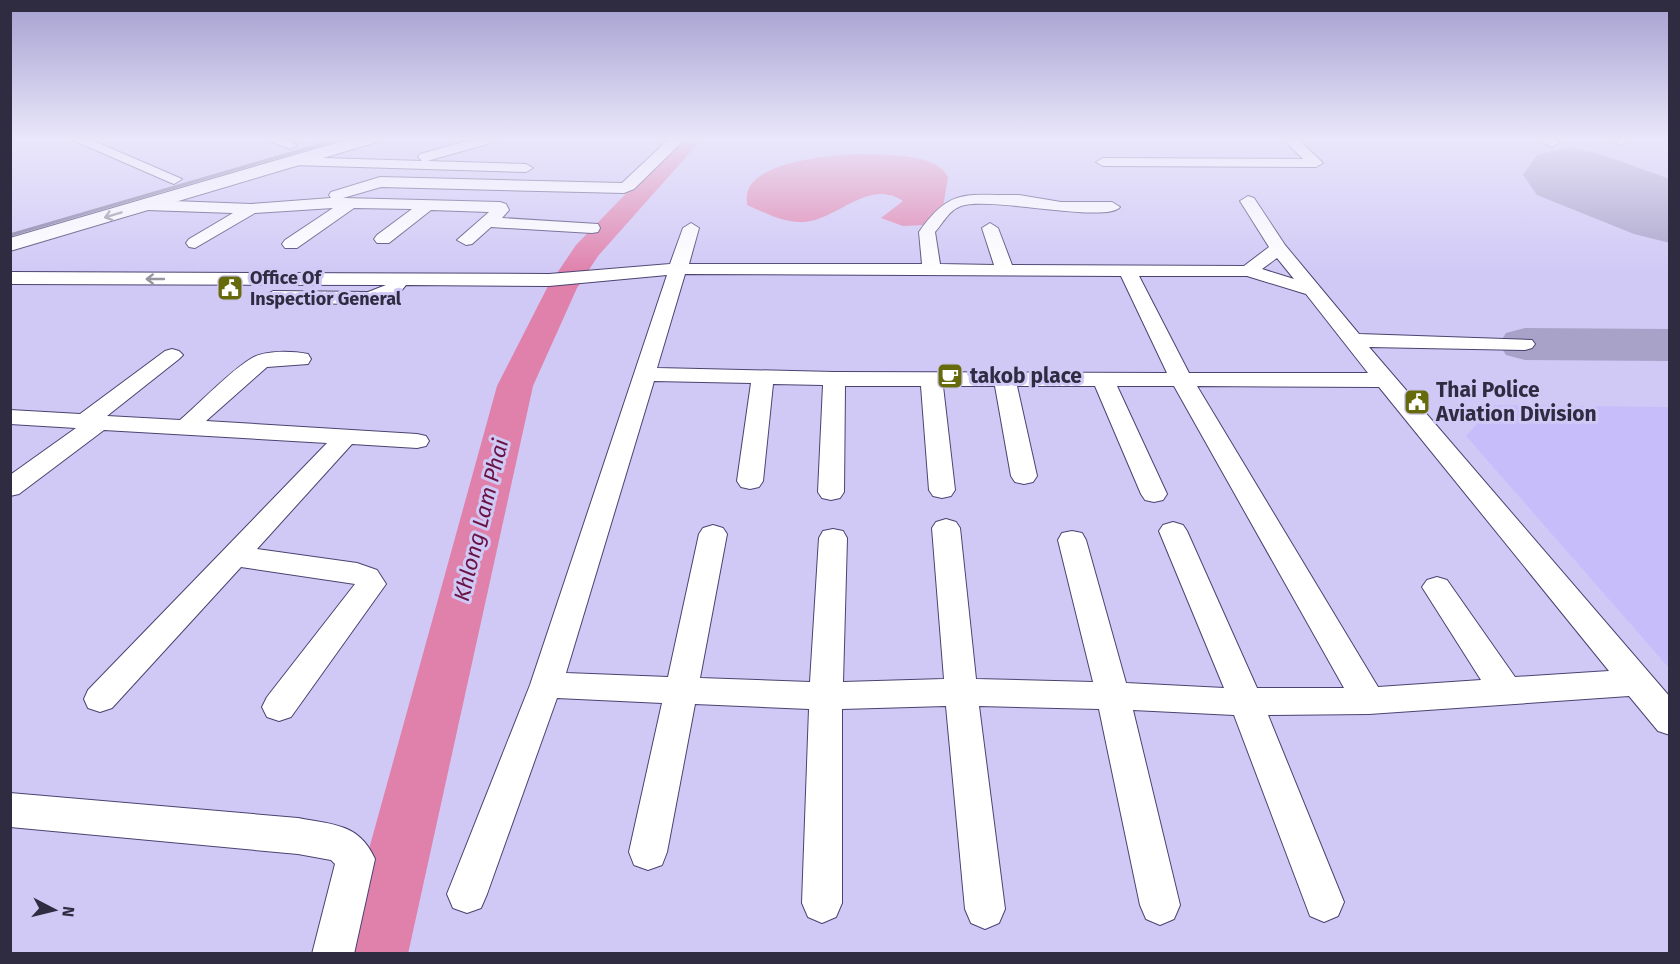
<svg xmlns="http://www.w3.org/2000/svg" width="1680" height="964" viewBox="0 0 1680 964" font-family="'Fira Sans',sans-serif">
  <rect width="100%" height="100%" fill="#d0c9f6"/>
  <!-- built -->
  <polygon fill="#c8bdfb" points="1494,405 1669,407 1669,668 1466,436"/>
  <!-- water -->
  <path fill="#e081ac" d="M858,154C881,155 937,152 948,177L943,207L925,225L903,226L881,218L903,201C867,177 836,223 800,222C781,222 764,212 747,205C747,201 746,195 748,191C758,161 831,155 858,154Z"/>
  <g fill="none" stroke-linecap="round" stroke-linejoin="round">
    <!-- river -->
    <polygon fill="#e081ac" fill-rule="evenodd" points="680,138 703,138 598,256 577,288 533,386 408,954 340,954 497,386 547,288 576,245"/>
    <!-- taxiway -->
    <polygon fill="#a8a1c8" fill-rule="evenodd" points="1525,328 1670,329 1670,361 1525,360 1506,355 1499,344 1506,333"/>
    <!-- runway -->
    <polygon fill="#a8a1c8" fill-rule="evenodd" points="1570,147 1603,155 1670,179 1670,243 1634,234 1537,195 1523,175 1537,155"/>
    <!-- minor casing -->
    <g stroke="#4c4270" stroke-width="2">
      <g id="minor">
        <polygon points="68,138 87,138 182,179 174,184 169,182"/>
        <polygon points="261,138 282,138 297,145 290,149"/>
        <polygon points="478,138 500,138 498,141 427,161 526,164 533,168 526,172 292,165 285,161 292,157 422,161 418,157 420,154"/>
        <polygon points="674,138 681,142 679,145 634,189 624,193 381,187 343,198 500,202 506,204 509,210 502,218 598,224 600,228 598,232 592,233 491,227 472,244 466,245 457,240 489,212 431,210 389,243 377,243 374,239 377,235 412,209 354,208 297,248 285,248 282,244 285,240 333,208 255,213 195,248 189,247 186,243 189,239 233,213 147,210 139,205 147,200 251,204 331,198 329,195 331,192 380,177 622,183 669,139"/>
        <polygon points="1282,138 1297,138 1323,163 1316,167 1103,166 1096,162 1103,158 1303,159"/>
        <polygon points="1535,138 1552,138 1559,143 1552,147"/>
        <polygon points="1608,138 1625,138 1628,141 1621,145"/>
        <path d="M1019,195L1061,202H1112L1120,207C1106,224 991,196 961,206C949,210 943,223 935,232L940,264L994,265L982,228L990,223L998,228L1012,265L1244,266L1269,247L1240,201L1248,196L1254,198L1285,245L1359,334L1532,340L1535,344L1532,348L1525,350L1369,347L1670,697V735L1658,731L1629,696L1369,714L1268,715L1344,902L1338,916L1324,922L1310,916L1234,715L1133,710L1180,905L1174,919L1160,925L1146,919L1140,905L1099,709L979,706L1005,909L999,923L985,929L971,923L965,909L946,706L842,709V903L836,917L822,923L808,917L802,903L809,709L695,704L667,852L662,865L648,870L634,865L629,852L662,703L557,698L487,894L481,908L467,913L453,908L447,894L530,685L667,275L549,286L406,285L397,296L369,304L273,303L263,297L273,291L368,292L386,285L10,284V272L549,274L670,264L683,228L691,223L699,228L689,264H922L919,232C951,186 968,196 1019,195ZM1277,258L1294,279L1262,269ZM685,274L1121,276L1167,373L834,372L657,368ZM1139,276H1247L1306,294L1368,373H1189ZM654,381L751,383L737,481L741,487L750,489L759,487L763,481L773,384L823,385L818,492L822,498L831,500L840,498L844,492L845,386H921L929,490L933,496L942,498L951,496L955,490L943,386H995L1011,476L1015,482L1024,484L1033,482L1037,476L1017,386H1095L1141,494L1145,500L1154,502L1163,500L1167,494L1117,386H1174L1344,688H1257L1187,531L1183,525L1173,522L1163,525L1159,531L1224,688L1126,683L1086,540L1082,533L1072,531L1062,533L1058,540L1093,682L976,679L960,528L956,522L946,519L936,522L932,528L944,679L843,682L847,538L843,531L833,529L823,531L819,538L810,682L700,678L727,534L723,528L713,525L703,528L699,534L668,677L566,673ZM1197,386L1379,387L1609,671L1515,677L1447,580L1437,577L1427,580L1422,587L1481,680L1378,687Z"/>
        <path d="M172,349L179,351L183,355L179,359L107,416L180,420C200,403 231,370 252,358C266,350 292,351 308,354L311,359L308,364L267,367L206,421L417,434L426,436L429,441L426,446L417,448L352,444L257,549L357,563L377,570L386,584L291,717L279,721L267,717L262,707L267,697L355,584L241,567L112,708L100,712L88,708L84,699L88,690L327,443L104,430L19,494L10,496V475L76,428L10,424V410L80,414L165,351Z"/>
        <path d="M10,793L298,818C333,825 359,823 375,859L354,954H312L335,864L331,860L298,854L10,827Z"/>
      </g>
    </g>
    <!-- major casing -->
    <g stroke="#4c4270" stroke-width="2">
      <polygon id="major" points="353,138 379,138 377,142 10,251 10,238"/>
    </g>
    <!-- minor -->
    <use href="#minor" fill="#fff" fill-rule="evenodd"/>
    <!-- major -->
    <use href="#major" fill="#fff" fill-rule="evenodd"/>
    <!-- rail -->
    <polyline stroke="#7f799b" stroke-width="3" points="10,235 343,138"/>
  </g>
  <!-- one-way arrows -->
  <defs><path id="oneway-shaft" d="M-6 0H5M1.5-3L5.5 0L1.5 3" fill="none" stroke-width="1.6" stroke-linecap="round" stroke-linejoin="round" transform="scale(1.5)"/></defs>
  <g stroke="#9795a0">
    <use href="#oneway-shaft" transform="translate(113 215) rotate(163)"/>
    <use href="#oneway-shaft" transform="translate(155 279) rotate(-180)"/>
  </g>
  <!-- sky -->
  <linearGradient id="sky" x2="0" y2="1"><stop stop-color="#a5a0d0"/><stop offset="0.51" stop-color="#eae7fb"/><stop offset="1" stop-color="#eae7fb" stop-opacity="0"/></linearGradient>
  <rect width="1680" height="273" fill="url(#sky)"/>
  <!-- icons -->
  <defs>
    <g id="civic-square" transform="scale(1.35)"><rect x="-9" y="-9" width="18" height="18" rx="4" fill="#666a0a" stroke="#d0c9f6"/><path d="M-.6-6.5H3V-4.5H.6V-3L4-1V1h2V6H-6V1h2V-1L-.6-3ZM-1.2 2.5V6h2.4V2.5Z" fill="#fff"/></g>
    <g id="cafe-square" transform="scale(1.35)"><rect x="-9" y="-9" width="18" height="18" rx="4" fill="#666a0a" stroke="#d0c9f6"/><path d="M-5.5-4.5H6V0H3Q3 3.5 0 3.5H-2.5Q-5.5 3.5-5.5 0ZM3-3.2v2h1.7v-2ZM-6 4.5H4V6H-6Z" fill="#fff"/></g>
  </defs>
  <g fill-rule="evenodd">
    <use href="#civic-square" x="230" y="288"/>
    <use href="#cafe-square" x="950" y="376"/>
    <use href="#civic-square" x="1417" y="402"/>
  </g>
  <g text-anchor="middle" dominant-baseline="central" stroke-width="6" stroke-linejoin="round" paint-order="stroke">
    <!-- far-poi labels -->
    <g font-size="18" font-weight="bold" fill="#2f2b41" stroke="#d0c9f6" text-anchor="start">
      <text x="250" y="278">Office Of<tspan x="250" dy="21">Inspectior General</tspan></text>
    </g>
    <!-- poi labels -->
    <g font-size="21" font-weight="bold" fill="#2f2b41" stroke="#d0c9f6" text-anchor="start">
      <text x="970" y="376">takob place</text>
      <text x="1436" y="390">Thai Police<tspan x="1436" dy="24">Aviation Division</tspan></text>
    </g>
    <!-- water labels -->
    <g font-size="22" font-style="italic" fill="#691342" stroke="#d0c9f6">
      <text transform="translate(481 520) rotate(-76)">Khlong Lam Phai</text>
    </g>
  </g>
  <!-- border -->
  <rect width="1680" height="964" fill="none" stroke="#2f2b41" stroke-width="24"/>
  <!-- north arrow -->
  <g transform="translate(54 910) rotate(97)" stroke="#d0c9f6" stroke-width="4.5" paint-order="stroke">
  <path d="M0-4.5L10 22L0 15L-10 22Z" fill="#2f2b41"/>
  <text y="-9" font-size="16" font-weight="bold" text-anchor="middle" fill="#2f2b41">N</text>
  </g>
</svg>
